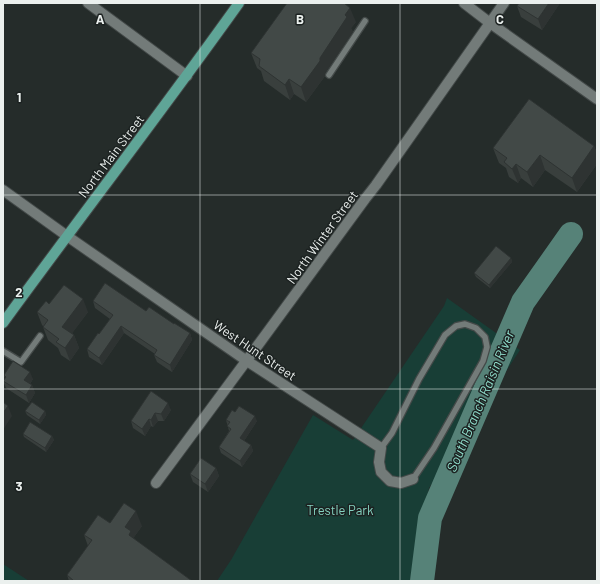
<svg xmlns="http://www.w3.org/2000/svg" width="600" height="584" viewBox="0 0 600 584" font-family="Barlow,sans-serif">
  <rect width="100%" height="100%" fill="#252c2a"/>
  <!-- green -->
  <g fill="#183e36">
    <polygon points="447,298 520,350 429,488 410,581 217,581 231,560 313,415 353,440 444,306"/>
    <polygon points="3,564 29,581 3,581"/>
  </g>
  <g fill="none" stroke-linecap="round" stroke-linejoin="round">
    <!-- river -->
    <polyline stroke="#568278" stroke-width="24" points="422,581 430,518 523,302 571,234"/>
    <!-- lane casing -->
    <g stroke="#434948" stroke-width="8">
      <g id="lane">
        <polyline points="329,75 365,21"/>
        <polyline points="3,351 21,362 40,336"/>
        <polyline points="381,448 392,433 419,379 445,335 456,326 465,324 476,328 485,337 487,347 483,361 434,448 413,479"/>
      </g>
    </g>
    <!-- street casing -->
    <g stroke="#434948" stroke-width="12">
      <g id="street">
        <polyline points="88,3 187,76"/>
        <polyline points="464,3 490,23 597,99"/>
        <polyline points="3,190 67,236 247,361 381,448 379,462 381,472 390,481 401,483 413,479"/>
        <polyline points="156,483 261,341 365,199 376,185 490,23 504,3"/>
      </g>
    </g>
    <!-- primary casing -->
    <g stroke="#434948" stroke-width="12">
      <path id="primary" d="M3,323C81,216 162,111 239,3"/>
    </g>
    <!-- lane -->
    <use href="#lane" stroke="#737b79" stroke-width="5.5"/>
    <!-- street -->
    <use href="#street" stroke="#737b79" stroke-width="10"/>
    <!-- primary -->
    <use href="#primary" stroke="#5fa597" stroke-width="10"/>
  </g>
  <!-- wall -->
  <g fill="#393f3d">
    <polygon points="560,3 542,30 521,17 517,6"/>
    <polygon points="356,22 351,28 353,32 325,73 325,76 306,102 294,94 290,100 264,81 261,71 257,68 251,53"/>
    <polygon points="594,146 597,153 597,164 577,192 545,170 533,187 521,178 518,183 509,177 506,168 499,163 493,148"/>
    <polygon points="511,258 512,262 490,288 476,277 474,273"/>
    <polygon points="93,301 146,311 174,324 190,333 192,340 172,372 157,362 154,355 155,354 124,333 102,365 89,357 87,349 99,334 110,319 95,308"/>
    <polygon points="49,304 88,312 72,333 74,335 79,348 70,361 61,355 58,348 48,340 43,327 44,327 42,325 37,312"/>
    <polygon points="4,375 33,379 30,384 32,385 35,393 29,403 6,388 3,381 5,378"/>
    <polygon points="151,391 171,410 164,421 158,421 153,427 151,426 145,436 133,428 131,421"/>
    <polygon points="25,411 45,411 46,415 40,424 27,415"/>
    <polygon points="235,412 257,421 244,441 251,445 253,451 242,467 221,453 219,447 229,431 226,420"/>
    <polygon points="23,434 52,436 54,440 46,452 24,437"/>
    <polygon points="216,468 219,476 208,492 193,482 190,474"/>
    <polygon points="110,523 142,526 134,537 134,539 192,581 69,581 67,575 88,546 84,535"/>
  </g>
  <!-- shaded-wall -->
  <g fill="#2e3332">
    <polygon points="549,3 560,3 542,30 538,19"/>
    <polygon points="350,8 356,22 351,28 353,32 325,73 325,76 306,102 301,87 320,58 345,15"/>
    <polygon points="289,79 294,94 290,100 285,85"/>
    <polygon points="594,146 597,153 597,164 577,192 572,178"/>
    <polygon points="540,155 545,170 533,187 527,172"/>
    <polygon points="516,164 521,178 518,183 512,169"/>
    <polygon points="511,258 512,262 490,288 489,285"/>
    <polygon points="83,299 88,312 67,340 62,327"/>
    <polygon points="121,326 124,333 102,365 99,358"/>
    <polygon points="190,333 192,340 172,372 170,365"/>
    <polygon points="74,335 79,348 70,361 65,348"/>
    <polygon points="30,372 33,379 27,388 24,380"/>
    <polygon points="32,385 35,393 29,403 26,395"/>
    <polygon points="168,403 171,410 164,421 161,414"/>
    <polygon points="8,406 12,416 3,430 3,413"/>
    <polygon points="45,411 46,415 40,424 39,420"/>
    <polygon points="155,413 158,421 153,427 151,420"/>
    <polygon points="255,416 257,421 242,444 240,438"/>
    <polygon points="149,419 151,426 145,436 142,429"/>
    <polygon points="52,436 54,440 46,452 45,448"/>
    <polygon points="251,445 253,451 242,467 240,461"/>
    <polygon points="216,468 219,476 208,492 205,484"/>
    <polygon points="136,511 142,526 134,537 137,546 134,550 125,527"/>
  </g>
  <!-- building -->
  <g fill="#424947" stroke="#2e3332">
    <polygon points="287,3 344,3 350,8 345,15 347,17 320,58 320,61 301,87 289,79 285,85 259,66 260,59 251,53"/>
    <polygon points="519,3 549,3 538,19 517,6"/>
    <polygon points="529,99 594,146 572,178 540,155 527,172 516,164 512,169 504,162 507,158 493,148"/>
    <polygon points="496,246 511,258 489,285 474,273"/>
    <polygon points="105,283 146,311 149,307 174,324 174,323 190,333 170,365 154,355 157,350 121,326 99,358 87,349 98,333 99,334 113,315 93,301"/>
    <polygon points="64,285 83,299 62,327 74,335 65,348 56,342 59,339 43,327 48,320 37,312 46,301 49,304"/>
    <polygon points="13,361 30,372 24,380 32,385 26,395 3,381 6,377 4,375"/>
    <polygon points="151,391 168,403 161,414 155,413 151,420 149,419 142,429 131,421"/>
    <polygon points="3,402 8,406 3,413"/>
    <polygon points="32,402 45,411 39,420 25,411"/>
    <polygon points="239,406 255,416 240,438 251,445 240,461 219,447 231,429 227,426 230,422 226,420 232,410 235,412"/>
    <polygon points="30,422 52,436 45,448 23,434"/>
    <polygon points="201,458 216,468 205,484 190,474"/>
    <polygon points="124,503 136,511 125,527 131,531 129,535 192,581 74,581 67,575 92,540 84,535 98,515 110,523"/>
  </g>
  <!-- grid -->
  <path fill="none" stroke="#ebf0ee" stroke-width="1" stroke-opacity="0.55" d="M200,3V581M400,3V581M3,195H597M3,389H597"/>
  <g text-anchor="middle" dominant-baseline="central" stroke-width="3" stroke-linejoin="round" paint-order="stroke">
    <!-- street labels -->
    <g font-size="13" fill="#ebf0ee" stroke="#1c2221">
      <text transform="translate(111 156) rotate(-53)">North Main Street</text>
      <text transform="translate(322 237) rotate(-54)">North Winter Street</text>
      <text transform="translate(255 350) rotate(34)">West Hunt Street</text>
    </g>
    <!-- park labels -->
    <g font-size="13" fill="#84d2c0" stroke="#1c2221">
      <text x="340" y="510">Trestle Park</text>
    </g>
    <!-- water labels -->
    <g font-size="14" font-style="italic" fill="#90decc" stroke="#1c2221">
      <text transform="translate(480 401) rotate(-67)">South Branch Raisin River</text>
    </g>
  </g>
  <g font-size="13" text-anchor="middle" font-weight="bold" fill="#ebf0ee" stroke="#1c2221" stroke-width="3" stroke-linejoin="round" paint-order="stroke">
    <text x="100" y="24">A</text>
    <text x="300" y="24">B</text>
    <text x="500" y="24">C</text>
    <text x="19" y="102">1</text>
    <text x="19" y="297">2</text>
    <text x="19" y="491">3</text>
  </g>
  <!-- border -->
  <rect width="600" height="584" fill="none" stroke="#ebf0ee" stroke-width="8"/>
</svg>
